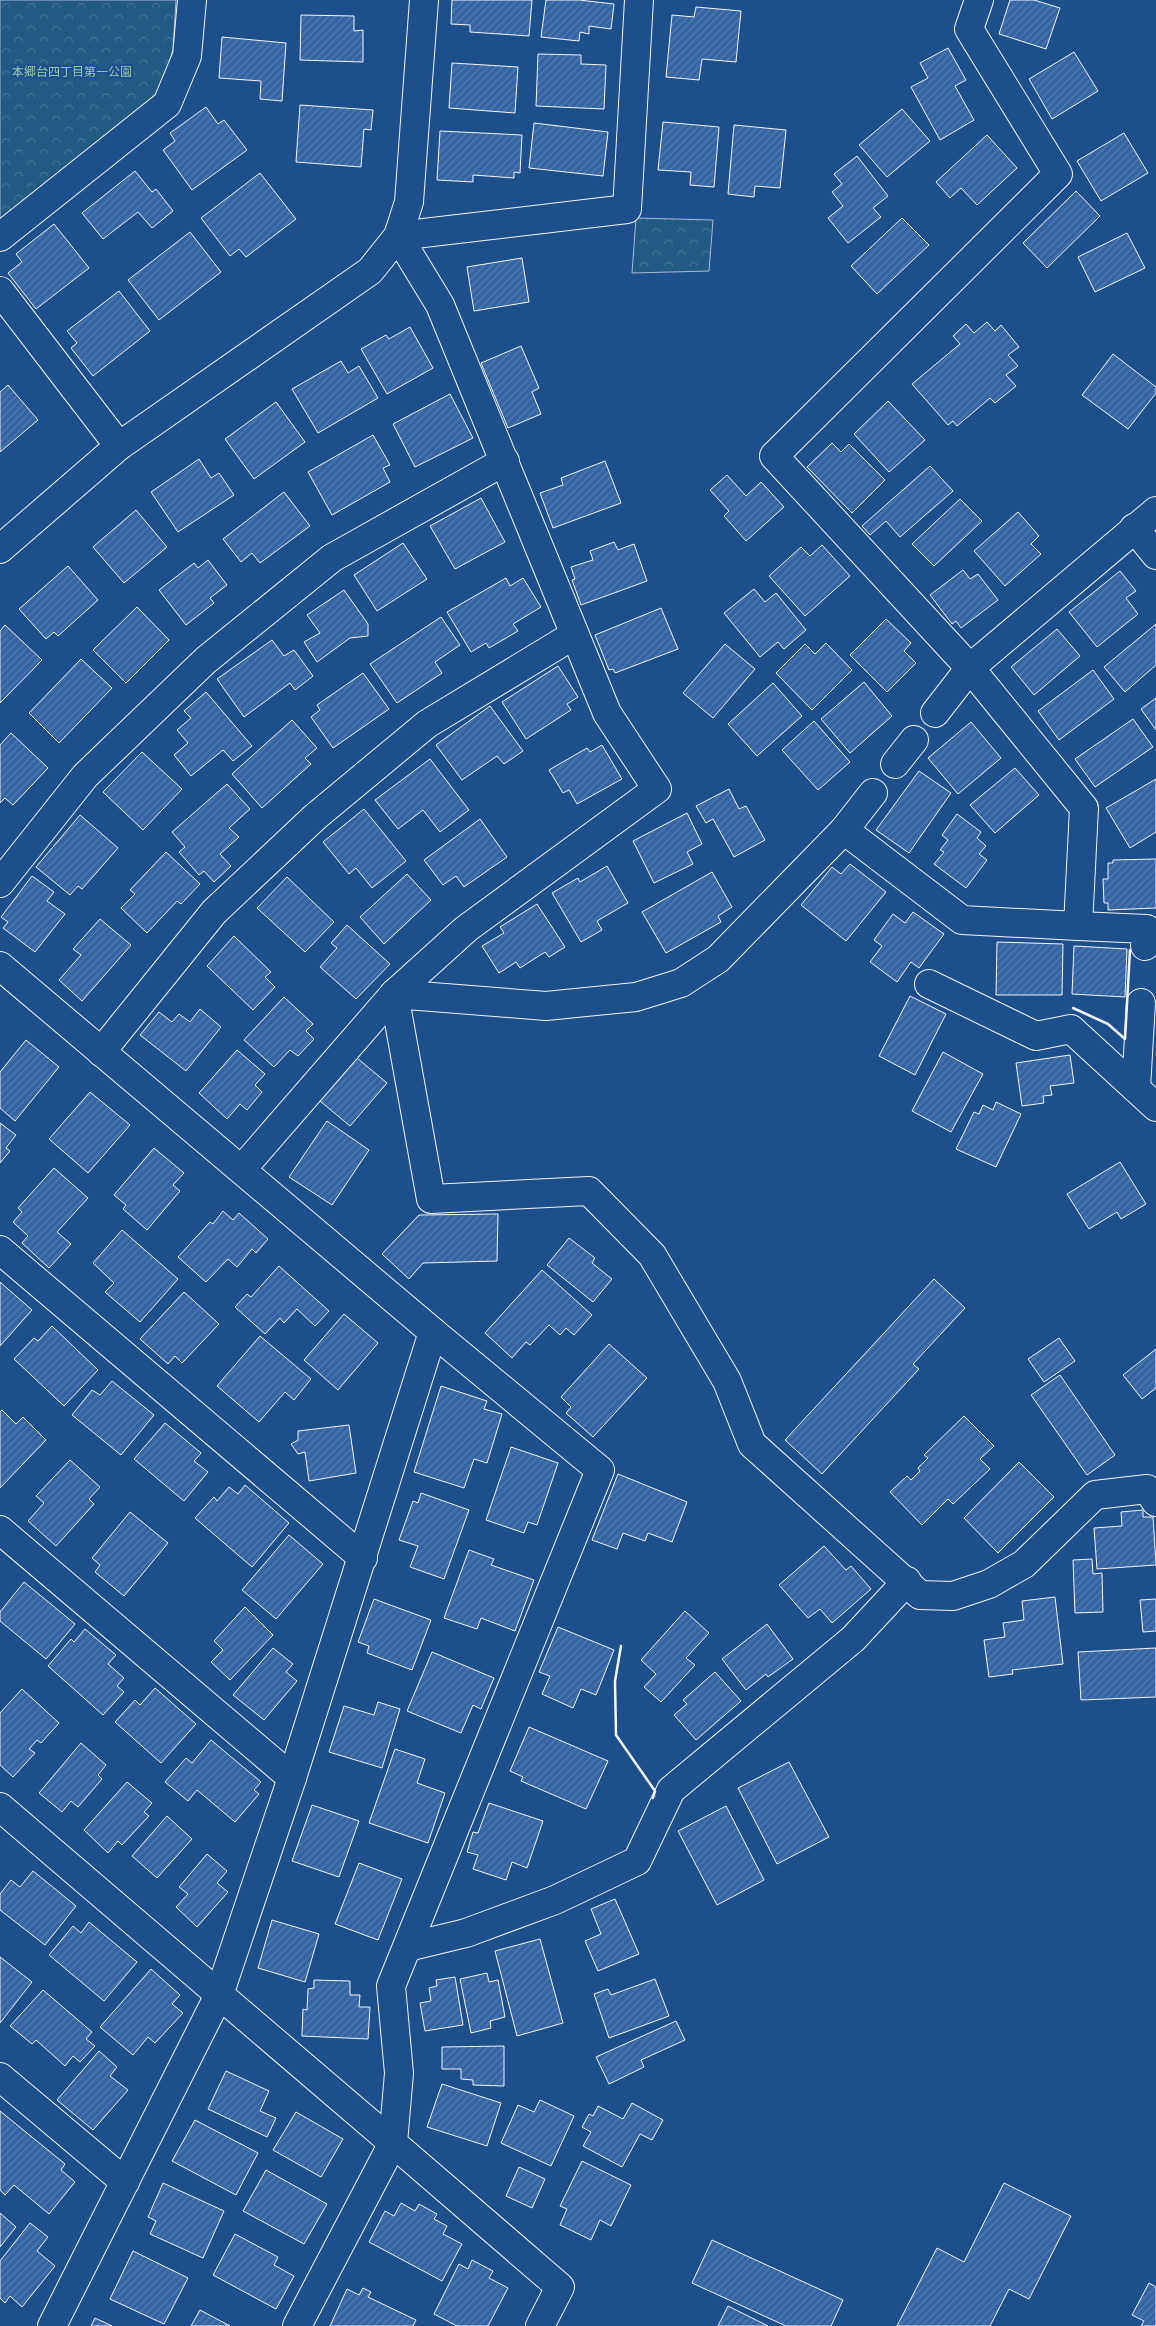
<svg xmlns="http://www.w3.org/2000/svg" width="1156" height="2326" viewBox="0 0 1156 2326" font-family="'Source Sans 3','Noto Sans JP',sans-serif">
  <defs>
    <pattern id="forest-crowns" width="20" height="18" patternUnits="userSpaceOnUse" patternTransform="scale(1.25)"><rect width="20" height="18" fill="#245a82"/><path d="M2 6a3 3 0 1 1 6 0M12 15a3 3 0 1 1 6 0" fill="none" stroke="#447295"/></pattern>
    <pattern id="building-hatch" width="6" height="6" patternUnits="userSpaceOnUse" patternTransform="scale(1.25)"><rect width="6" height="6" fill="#3563a3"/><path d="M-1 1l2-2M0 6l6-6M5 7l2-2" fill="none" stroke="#537ab1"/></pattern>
  </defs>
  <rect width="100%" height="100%" fill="#1f4e8c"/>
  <!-- forest -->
  <g fill="url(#forest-crowns)" stroke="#a8bbd7">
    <polygon points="0,0 176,0 173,49 162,90 0,224"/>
    <polygon points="636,218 713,220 709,271 632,273"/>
  </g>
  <!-- building -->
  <g fill="url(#building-hatch)" stroke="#f2f6ff">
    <polygon points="452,0 532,0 529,36 470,32 470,25 451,24"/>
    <polygon points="546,0 579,0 614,4 611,29 589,26 589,34 580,32 579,41 541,37"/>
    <polygon points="1010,0 1034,0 1060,8 1046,49 999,34"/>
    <polygon points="696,7 741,11 736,62 702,59 699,80 666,77 672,15 694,17"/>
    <polygon points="301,15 354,16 354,31 363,30 363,62 300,60"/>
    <polygon points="222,37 286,43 282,101 260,99 261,81 219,78"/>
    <polygon points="948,48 966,80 955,86 974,120 940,140 911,87 928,78 920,63"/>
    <polygon points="1074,52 1098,91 1052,119 1029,79"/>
    <polygon points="538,54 581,55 581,64 606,65 604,109 536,106"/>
    <polygon points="452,63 518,67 515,113 449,108"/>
    <polygon points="300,105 373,110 371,130 364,129 361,167 296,162"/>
    <polygon points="206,107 218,124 224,120 247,150 192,190 163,150 175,141 170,133"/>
    <polygon points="902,109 930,141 887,177 859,145"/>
    <polygon points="663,122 719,127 714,187 690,185 691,172 658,170"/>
    <polygon points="534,123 608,132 603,176 529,168"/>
    <polygon points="734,125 786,130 780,188 755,186 754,197 728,194"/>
    <polygon points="440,131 522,135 520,173 514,172 514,178 473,175 473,182 437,180"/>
    <polygon points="1124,133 1148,173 1101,201 1077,161"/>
    <polygon points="987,135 1017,168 977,205 961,188 950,198 936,182"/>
    <polygon points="857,156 888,196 873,208 881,217 848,243 828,218 843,206 832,192 842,184 834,174"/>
    <polygon points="135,171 152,192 156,189 173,211 152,228 138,212 103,239 82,213"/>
    <polygon points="260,173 296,219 246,257 239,249 230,256 201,218"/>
    <polygon points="1076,191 1100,216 1047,268 1023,243"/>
    <polygon points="902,218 929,245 877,294 851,266"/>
    <polygon points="54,224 89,268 36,309 8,273 22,262 16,254"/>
    <polygon points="190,232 221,272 159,320 128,280"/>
    <polygon points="1127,233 1145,268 1095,292 1078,257"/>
    <polygon points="522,258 529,302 474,311 467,267"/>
    <polygon points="119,291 150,331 93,376 71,348 77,343 67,331"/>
    <polygon points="987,322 995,331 1001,325 1019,347 1008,355 1018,366 1006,375 1016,386 995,403 990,398 957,426 953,421 948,425 912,384 960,344 953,336 966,324 974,333"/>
    <polygon points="410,327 433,368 387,394 361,349 386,335 389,339"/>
    <polygon points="521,346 539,388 532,392 541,414 508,428 481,363"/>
    <polygon points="1113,354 1156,387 1156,393 1128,429 1082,395"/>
    <polygon points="341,361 348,373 359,366 378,398 318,433 292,389"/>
    <polygon points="8,385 38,420 0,452 0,392"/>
    <polygon points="450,394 473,438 415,467 393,424"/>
    <polygon points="888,401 925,440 889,472 854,434"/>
    <polygon points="276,402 305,442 254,479 225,439"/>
    <polygon points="373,435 390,465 383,468 390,482 332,515 308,472"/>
    <polygon points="832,443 841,452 849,444 885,480 852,513 807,467"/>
    <polygon points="199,459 211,478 219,473 234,495 178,532 151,492"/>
    <polygon points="605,461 621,503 553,528 540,493 563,485 561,478"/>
    <polygon points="930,466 953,491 900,537 886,521 870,535 862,526"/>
    <polygon points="727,475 746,496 761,482 784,507 746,541 724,516 729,511 710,490"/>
    <polygon points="284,492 310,526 260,563 252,553 241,562 223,539"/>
    <polygon points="481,498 505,542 455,569 430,526"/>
    <polygon points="960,499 982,521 934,566 912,544"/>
    <polygon points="136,510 167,547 124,583 93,547"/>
    <polygon points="1018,512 1039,536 1031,544 1041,554 1005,586 974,551"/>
    <polygon points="614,542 618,550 634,544 647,581 581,605 572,580 575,579 571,567 593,560 590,551"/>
    <polygon points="403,543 427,579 377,611 354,575"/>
    <polygon points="822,545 850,576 805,616 769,576 801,547 810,556"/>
    <polygon points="208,560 227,585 210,598 214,603 186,625 159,590 194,563 198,568"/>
    <polygon points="68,566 98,600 58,636 54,632 46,639 19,609"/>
    <polygon points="963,570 970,579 978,574 998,600 961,628 956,621 952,624 930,595"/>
    <polygon points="1120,571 1136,591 1126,598 1138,614 1097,647 1069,612"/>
    <polygon points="506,578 510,586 523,578 541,607 513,624 518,631 489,648 486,643 471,652 447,612"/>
    <polygon points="754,589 765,602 776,593 806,630 784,649 778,642 760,657 724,613"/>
    <polygon points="344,590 368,624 368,636 350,638 317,662 304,642 320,633 307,615"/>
    <polygon points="137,607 169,640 126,683 93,650"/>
    <polygon points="661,608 678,649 615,673 613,669 609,670 595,635"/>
    <polygon points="441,617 460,645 435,662 442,673 397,703 370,664"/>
    <polygon points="886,619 911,643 904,651 916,663 887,692 850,655"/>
    <polygon points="1156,624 1156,665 1125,692 1104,667"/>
    <polygon points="5,625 42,660 0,703 0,631"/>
    <polygon points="1057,629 1080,656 1034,695 1011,667"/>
    <polygon points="272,640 284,656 294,650 313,676 295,690 290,683 244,717 217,679"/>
    <polygon points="826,643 852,670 812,710 776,673 805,644 815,654"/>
    <polygon points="725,644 755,669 713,718 683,693"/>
    <polygon points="81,659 112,688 59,743 29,713"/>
    <polygon points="558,666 578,697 567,704 571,710 526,739 502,702"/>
    <polygon points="1093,670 1114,699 1059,740 1038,711"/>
    <polygon points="363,673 389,709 333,748 311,717 320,710 317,705"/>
    <polygon points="864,682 892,716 850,753 821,719"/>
    <polygon points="773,683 802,716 757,756 728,724"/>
    <polygon points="206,692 252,746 233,761 223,750 191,776 174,755 188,743 177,730 191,718 184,711"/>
    <polygon points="1156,698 1156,730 1141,709"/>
    <polygon points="490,706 523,751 504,764 497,756 462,780 436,745"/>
    <polygon points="1133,719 1153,747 1095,787 1075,759"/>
    <polygon points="292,720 317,748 305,758 311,764 262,808 232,774"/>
    <polygon points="814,721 850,762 818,790 782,750"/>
    <polygon points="971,722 1001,758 958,794 928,758"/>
    <polygon points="11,733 48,768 13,805 5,798 0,803 0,745"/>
    <polygon points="602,745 622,779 577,804 569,790 563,793 549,770 587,748 590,752"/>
    <polygon points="142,752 182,789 143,830 103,792"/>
    <polygon points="430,759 469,810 440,832 423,810 398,829 375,800"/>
    <polygon points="1015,768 1039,795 995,833 970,805"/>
    <polygon points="919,771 951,793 909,853 876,830"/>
    <polygon points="1156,779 1156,832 1130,848 1106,808"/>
    <polygon points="227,784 250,809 229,828 239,837 220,854 231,866 214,882 204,871 199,875 179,852 185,847 172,832"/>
    <polygon points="729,789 739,809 746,806 765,840 734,857 713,819 706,823 696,806"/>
    <polygon points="364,809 406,861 372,888 356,868 349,874 323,842"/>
    <polygon points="687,813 702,844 687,852 693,864 654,883 633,841"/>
    <polygon points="957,814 981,832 977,838 986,846 979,854 987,860 966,888 934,864 944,852 940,850 948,840 942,835"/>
    <polygon points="80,815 118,848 82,889 78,886 70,895 36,867"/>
    <polygon points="480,819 507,857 464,887 456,876 443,885 424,860"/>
    <polygon points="166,852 200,884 181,904 177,901 147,933 121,908 135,894 130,890"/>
    <polygon points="1156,859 1156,908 1108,910 1108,903 1104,903 1103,879 1108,879 1108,863 1113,863 1113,860"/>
    <polygon points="850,864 886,892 846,941 801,905 832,867 841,874"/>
    <polygon points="607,866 628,903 597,921 602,930 581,942 552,893 578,878 580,882"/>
    <polygon points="712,872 732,907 718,916 721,922 666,953 642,912"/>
    <polygon points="407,874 431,900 384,944 360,917"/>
    <polygon points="32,876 54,892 47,901 65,914 35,952 3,928 8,922 1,917"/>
    <polygon points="287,877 334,922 305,952 257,908"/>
    <polygon points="537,904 565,947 549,957 545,952 520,968 516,962 499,973 482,946 504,933 500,927"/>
    <polygon points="913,912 944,934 919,968 911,962 897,982 870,962 882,946 874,940 893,914 905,923"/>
    <polygon points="100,919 131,945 82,1001 59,980 81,955 73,949"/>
    <polygon points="347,925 390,964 356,999 320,967 337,948 331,943"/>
    <polygon points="234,936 271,972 265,977 275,987 253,1010 207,966"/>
    <polygon points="997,942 1063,944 1062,995 996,995"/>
    <polygon points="1074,946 1127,949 1125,997 1072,994"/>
    <polygon points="910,996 946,1014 915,1075 879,1056"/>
    <polygon points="284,997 313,1024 306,1031 314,1039 298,1056 290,1050 274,1067 244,1040"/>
    <polygon points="200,1009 221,1027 186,1071 140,1035 159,1012 172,1022 179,1014 190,1022"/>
    <polygon points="26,1040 59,1067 15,1121 0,1108 0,1072"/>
    <polygon points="237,1050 265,1074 255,1085 262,1092 247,1110 240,1104 227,1119 199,1093"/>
    <polygon points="943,1052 983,1074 951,1132 912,1111"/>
    <polygon points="1070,1055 1074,1083 1050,1086 1052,1095 1043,1096 1044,1103 1022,1106 1016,1063"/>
    <polygon points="357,1058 387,1083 350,1126 320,1101"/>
    <polygon points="90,1092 130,1125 88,1173 49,1139"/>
    <polygon points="996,1102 1021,1114 996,1167 956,1149 974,1112 979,1114 983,1105 993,1110"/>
    <polygon points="327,1121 369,1150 332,1205 289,1177"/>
    <polygon points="0,1123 16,1135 6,1148 10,1151 0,1163"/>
    <polygon points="154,1148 184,1173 173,1185 180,1191 147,1230 123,1209 126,1205 114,1195"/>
    <polygon points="1120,1162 1146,1204 1121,1219 1117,1212 1089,1229 1067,1194"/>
    <polygon points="54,1168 88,1198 57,1232 71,1244 49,1268 22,1243 28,1236 13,1222 22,1212 18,1208"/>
    <polygon points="223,1211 233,1220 239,1213 268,1239 256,1253 252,1249 237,1267 228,1259 206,1282 178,1257 210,1222 213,1224"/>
    <polygon points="498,1214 497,1261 423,1263 409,1279 382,1254 419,1215"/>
    <polygon points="122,1230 178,1279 140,1322 105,1292 114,1283 93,1263"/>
    <polygon points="569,1238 595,1258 592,1263 612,1279 593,1302 547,1265"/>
    <polygon points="279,1266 329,1311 315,1326 297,1309 284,1323 280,1318 265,1334 235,1307 247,1294 251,1297"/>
    <polygon points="542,1270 592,1315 574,1335 566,1328 560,1335 549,1325 530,1345 526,1342 512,1358 485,1333"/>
    <polygon points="934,1279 965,1308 913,1364 919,1369 822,1474 785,1440"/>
    <polygon points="0,1282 32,1310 0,1346"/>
    <polygon points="184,1292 219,1324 182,1363 175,1356 168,1364 140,1339"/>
    <polygon points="344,1314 378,1343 338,1390 304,1360"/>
    <polygon points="52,1326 98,1370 64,1406 14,1359 34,1338 38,1341"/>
    <polygon points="260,1336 311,1379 294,1400 285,1392 259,1422 217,1386"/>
    <polygon points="1059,1338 1075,1361 1044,1382 1028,1359"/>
    <polygon points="609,1344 647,1378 593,1437 566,1413 571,1407 561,1397"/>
    <polygon points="1156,1349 1156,1388 1142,1399 1123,1375"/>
    <polygon points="1060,1375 1115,1455 1087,1475 1031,1395"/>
    <polygon points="112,1381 154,1415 121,1455 72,1415 92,1390 100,1395"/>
    <polygon points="441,1386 487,1401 484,1409 502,1414 487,1463 474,1459 464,1488 414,1472"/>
    <polygon points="2,1410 16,1424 23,1417 46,1440 0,1488 0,1412"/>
    <polygon points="964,1416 994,1446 980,1459 990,1469 953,1504 948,1499 922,1525 890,1492 907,1476 911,1480 920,1471 918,1468 928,1458 924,1455"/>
    <polygon points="165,1423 201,1453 194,1461 208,1472 184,1501 134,1459"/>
    <polygon points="349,1425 356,1473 309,1481 305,1452 298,1454 291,1444 298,1440 298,1431"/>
    <polygon points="511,1447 558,1463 537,1525 528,1522 524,1533 486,1520"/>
    <polygon points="70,1460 100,1487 89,1499 94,1504 56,1546 28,1521 44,1503 36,1496"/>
    <polygon points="1019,1462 1054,1497 998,1553 964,1518"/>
    <polygon points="618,1474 687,1502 672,1542 648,1533 645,1541 623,1533 617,1549 592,1540"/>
    <polygon points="245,1485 289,1523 252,1567 195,1518 214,1497 217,1501 229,1487 238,1494"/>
    <polygon points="421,1493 469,1510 444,1579 410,1567 418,1546 399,1540 413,1501 418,1503"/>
    <polygon points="1143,1510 1143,1517 1153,1517 1156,1565 1097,1569 1094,1528 1122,1526 1121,1512"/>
    <polygon points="130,1512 168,1543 124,1596 95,1572 100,1565 92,1558"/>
    <polygon points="289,1535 323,1564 276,1619 242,1590"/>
    <polygon points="824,1546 846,1570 851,1566 871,1589 832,1623 820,1609 808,1618 779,1585"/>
    <polygon points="469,1550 494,1559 491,1565 534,1580 515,1631 481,1618 477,1629 444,1618"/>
    <polygon points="1092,1559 1093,1574 1102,1573 1103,1612 1075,1613 1073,1560"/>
    <polygon points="24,1582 75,1624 46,1659 0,1621 0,1612"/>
    <polygon points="1055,1597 1063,1664 1012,1670 1013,1674 989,1677 984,1640 1005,1637 1003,1623 1024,1620 1022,1601"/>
    <polygon points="374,1599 431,1620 412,1670 367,1653 369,1646 358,1642"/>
    <polygon points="1156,1599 1156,1631 1143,1632 1140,1600"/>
    <polygon points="245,1607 273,1635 230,1680 211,1662 223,1650 214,1641"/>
    <polygon points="685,1611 709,1633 686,1658 695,1665 661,1702 644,1687 656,1674 641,1660"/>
    <polygon points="767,1624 793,1659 768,1677 766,1674 746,1690 722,1659"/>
    <polygon points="558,1627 614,1650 596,1695 581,1689 573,1708 542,1694 550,1676 539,1672"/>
    <polygon points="85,1629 116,1655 108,1664 124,1678 117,1686 124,1692 103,1715 48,1666 71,1639 74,1642"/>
    <polygon points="273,1648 293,1664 286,1672 297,1681 264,1720 233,1695"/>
    <polygon points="1156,1648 1156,1697 1081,1700 1078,1652"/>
    <polygon points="432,1652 494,1678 481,1709 473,1705 461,1733 407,1711"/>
    <polygon points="715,1672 741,1701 696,1740 674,1715 687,1704 683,1700"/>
    <polygon points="155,1688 196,1724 161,1763 115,1722 135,1700 140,1705"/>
    <polygon points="22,1689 59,1723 41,1743 37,1740 29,1749 35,1753 13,1777 0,1765 0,1713"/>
    <polygon points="378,1702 400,1709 382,1768 329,1752 344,1706 374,1715"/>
    <polygon points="529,1727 608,1761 586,1809 521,1781 523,1777 510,1771"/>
    <polygon points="211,1740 261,1782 254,1790 259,1794 235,1822 197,1790 188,1801 165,1782 186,1758 192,1763"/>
    <polygon points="81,1743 106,1765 98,1775 102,1779 78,1807 71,1801 62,1812 39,1793"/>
    <polygon points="395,1749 425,1759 417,1783 445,1793 428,1843 369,1823"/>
    <polygon points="789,1762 829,1837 777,1864 738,1788"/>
    <polygon points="127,1782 152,1803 144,1812 149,1816 122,1845 118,1841 108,1853 84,1830"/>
    <polygon points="489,1803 543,1821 527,1868 512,1862 506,1880 473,1869 478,1855 467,1852 473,1832 478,1833"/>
    <polygon points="312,1805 359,1821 339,1877 292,1861"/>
    <polygon points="726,1806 764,1880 717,1905 678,1831"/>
    <polygon points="167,1816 192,1839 157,1878 132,1856"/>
    <polygon points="207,1854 227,1871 217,1883 228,1892 197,1927 176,1907 188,1894 179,1887"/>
    <polygon points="359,1863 402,1879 378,1940 335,1924"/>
    <polygon points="33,1871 76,1906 45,1945 0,1910 0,1894 11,1880 20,1887"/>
    <polygon points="615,1899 639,1954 598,1971 585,1941 601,1934 591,1909"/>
    <polygon points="272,1920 319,1934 305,1982 258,1968"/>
    <polygon points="89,1922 137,1962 104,2001 49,1955 73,1926 81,1933"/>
    <polygon points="540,1939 563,2023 517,2036 495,1951"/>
    <polygon points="0,1957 32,1982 0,2023"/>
    <polygon points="151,1969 180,1995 172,2004 183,2013 155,2043 148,2037 133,2055 100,2027"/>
    <polygon points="487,1973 489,1982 498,1980 505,2017 490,2021 491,2028 471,2033 460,1979"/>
    <polygon points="455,1977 463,2025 425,2031 420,2003 431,2001 429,1988 437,1986 436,1980"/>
    <polygon points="655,1979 669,2016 609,2038 594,1994 608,1989 611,1995"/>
    <polygon points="314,1980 350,1981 350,1995 360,1995 359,2007 370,2007 368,2039 302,2036 303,2009 307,2010 308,1989 314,1988"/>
    <polygon points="43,1990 92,2032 86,2039 95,2046 80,2062 73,2056 65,2066 36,2040 32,2044 10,2026"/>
    <polygon points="676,2021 685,2040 641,2060 644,2067 609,2084 596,2057"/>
    <polygon points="504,2046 504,2086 473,2085 473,2080 461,2079 461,2069 442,2069 442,2047"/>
    <polygon points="99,2051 117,2067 110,2076 128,2090 93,2130 57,2100"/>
    <polygon points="226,2071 269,2091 260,2111 276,2118 267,2137 208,2109"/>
    <polygon points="442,2084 501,2103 487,2146 427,2127"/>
    <polygon points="540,2100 574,2116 551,2166 501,2143 518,2105 534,2112"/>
    <polygon points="632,2103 663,2120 652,2140 640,2134 622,2167 583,2146 591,2132 582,2127 589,2114 593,2116 598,2106 623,2119"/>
    <polygon points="0,2111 65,2164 61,2170 75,2182 49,2214 14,2185 5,2195 0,2190"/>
    <polygon points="296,2112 343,2139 321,2177 273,2150"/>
    <polygon points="195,2120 258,2153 236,2195 172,2161"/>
    <polygon points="582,2161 631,2185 611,2226 600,2220 591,2240 560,2225 567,2209 560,2206"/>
    <polygon points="519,2167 545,2179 532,2208 506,2196"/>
    <polygon points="266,2170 327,2204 304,2244 243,2211"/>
    <polygon points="163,2183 224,2211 203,2258 150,2234 156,2221 148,2217"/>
    <polygon points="1004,2183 1071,2216 1029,2299 1009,2289 990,2326 897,2326 937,2248 964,2262"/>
    <polygon points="401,2203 415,2211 419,2204 437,2214 434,2219 447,2226 443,2234 462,2244 442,2281 369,2242 385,2211 394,2216"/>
    <polygon points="0,2213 16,2227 0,2247"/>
    <polygon points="30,2223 48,2237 37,2251 55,2266 22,2307 10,2296 5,2303 0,2298 0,2261"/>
    <polygon points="235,2234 278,2257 274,2265 294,2276 276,2309 213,2275"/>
    <polygon points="712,2240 843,2300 831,2326 786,2326 692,2283"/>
    <polygon points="133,2251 188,2278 164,2324 110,2299"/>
    <polygon points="472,2260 493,2271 489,2278 508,2288 488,2326 457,2326 434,2314 459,2264 468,2269"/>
    <polygon points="1149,2283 1156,2287 1156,2326 1141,2326 1144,2321 1132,2315"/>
    <polygon points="363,2288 371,2292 368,2297 416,2320 413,2326 330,2326 347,2289 359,2295"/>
    <polygon points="728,2306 768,2326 718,2326"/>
    <polygon points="200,2310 230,2326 191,2326"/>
    <polygon points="95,2318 112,2326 91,2326"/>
  </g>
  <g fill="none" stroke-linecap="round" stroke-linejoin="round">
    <!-- minor casing -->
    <g stroke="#f2f6ff" stroke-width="30">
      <g id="minor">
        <polyline points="0,237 167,104 187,56 192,0"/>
        <polyline points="0,291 119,446"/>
        <polyline points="1134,528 1156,555"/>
        <polyline points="0,549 119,446 370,271 398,236 409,202 424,0"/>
        <polyline points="935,713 970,668 1156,511"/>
        <polyline points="895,764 914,740"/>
        <polyline points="844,830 873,793"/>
        <polyline points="0,883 85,776 206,660 332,558 505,461"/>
        <polyline points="1078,926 1147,929 1145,946"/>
        <polyline points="0,966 433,1332 292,1778 219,1995 52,2326"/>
        <polyline points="929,984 1036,1036 1071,1029 1156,1107"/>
        <polyline points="394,994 546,1006 636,997 681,983 718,959 844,830 962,920 1078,926 1084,808 970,668 774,456 1058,174 969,29 979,0"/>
        <polyline points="394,994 431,1199 589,1191 652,1255 727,1381 752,1444 920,1595 953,1596 989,1584 1024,1564 1095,1495 1147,1489 1156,1502"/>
        <polyline points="101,1052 214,912 315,817 427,724 574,635"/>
        <polyline points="1136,1088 1141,1003"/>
        <polyline points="242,1169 394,994 466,929 657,789 607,713 440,305 398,236 627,209 639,0"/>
        <polyline points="0,1250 363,1558"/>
        <polyline points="433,1332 600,1470 391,1986 399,2073 393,2143 560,2287 540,2326"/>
        <polyline points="0,1530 292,1778"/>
        <polyline points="0,1807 393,2143 297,2326"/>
        <polyline points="408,1947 466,1933 555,1900 637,1861 671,1790 853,1639 907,1581"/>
        <polyline points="0,2077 125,2182"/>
      </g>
    </g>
    <!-- minor -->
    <use href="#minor" stroke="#1f4e8c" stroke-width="28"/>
    <!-- wall -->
    <g stroke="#f2f6ff" stroke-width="2.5">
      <polyline points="1073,1008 1108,1024 1125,1039 1130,950"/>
      <polyline points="621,1646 615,1681 616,1735 655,1791 653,1798"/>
    </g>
  </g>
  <g text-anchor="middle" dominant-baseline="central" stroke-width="4" stroke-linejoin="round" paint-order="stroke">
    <!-- park labels -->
    <g font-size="12" fill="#97c8a6" stroke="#1f4e8c">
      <text x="72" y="72">本郷台四丁目第一公園</text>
    </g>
  </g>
</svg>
